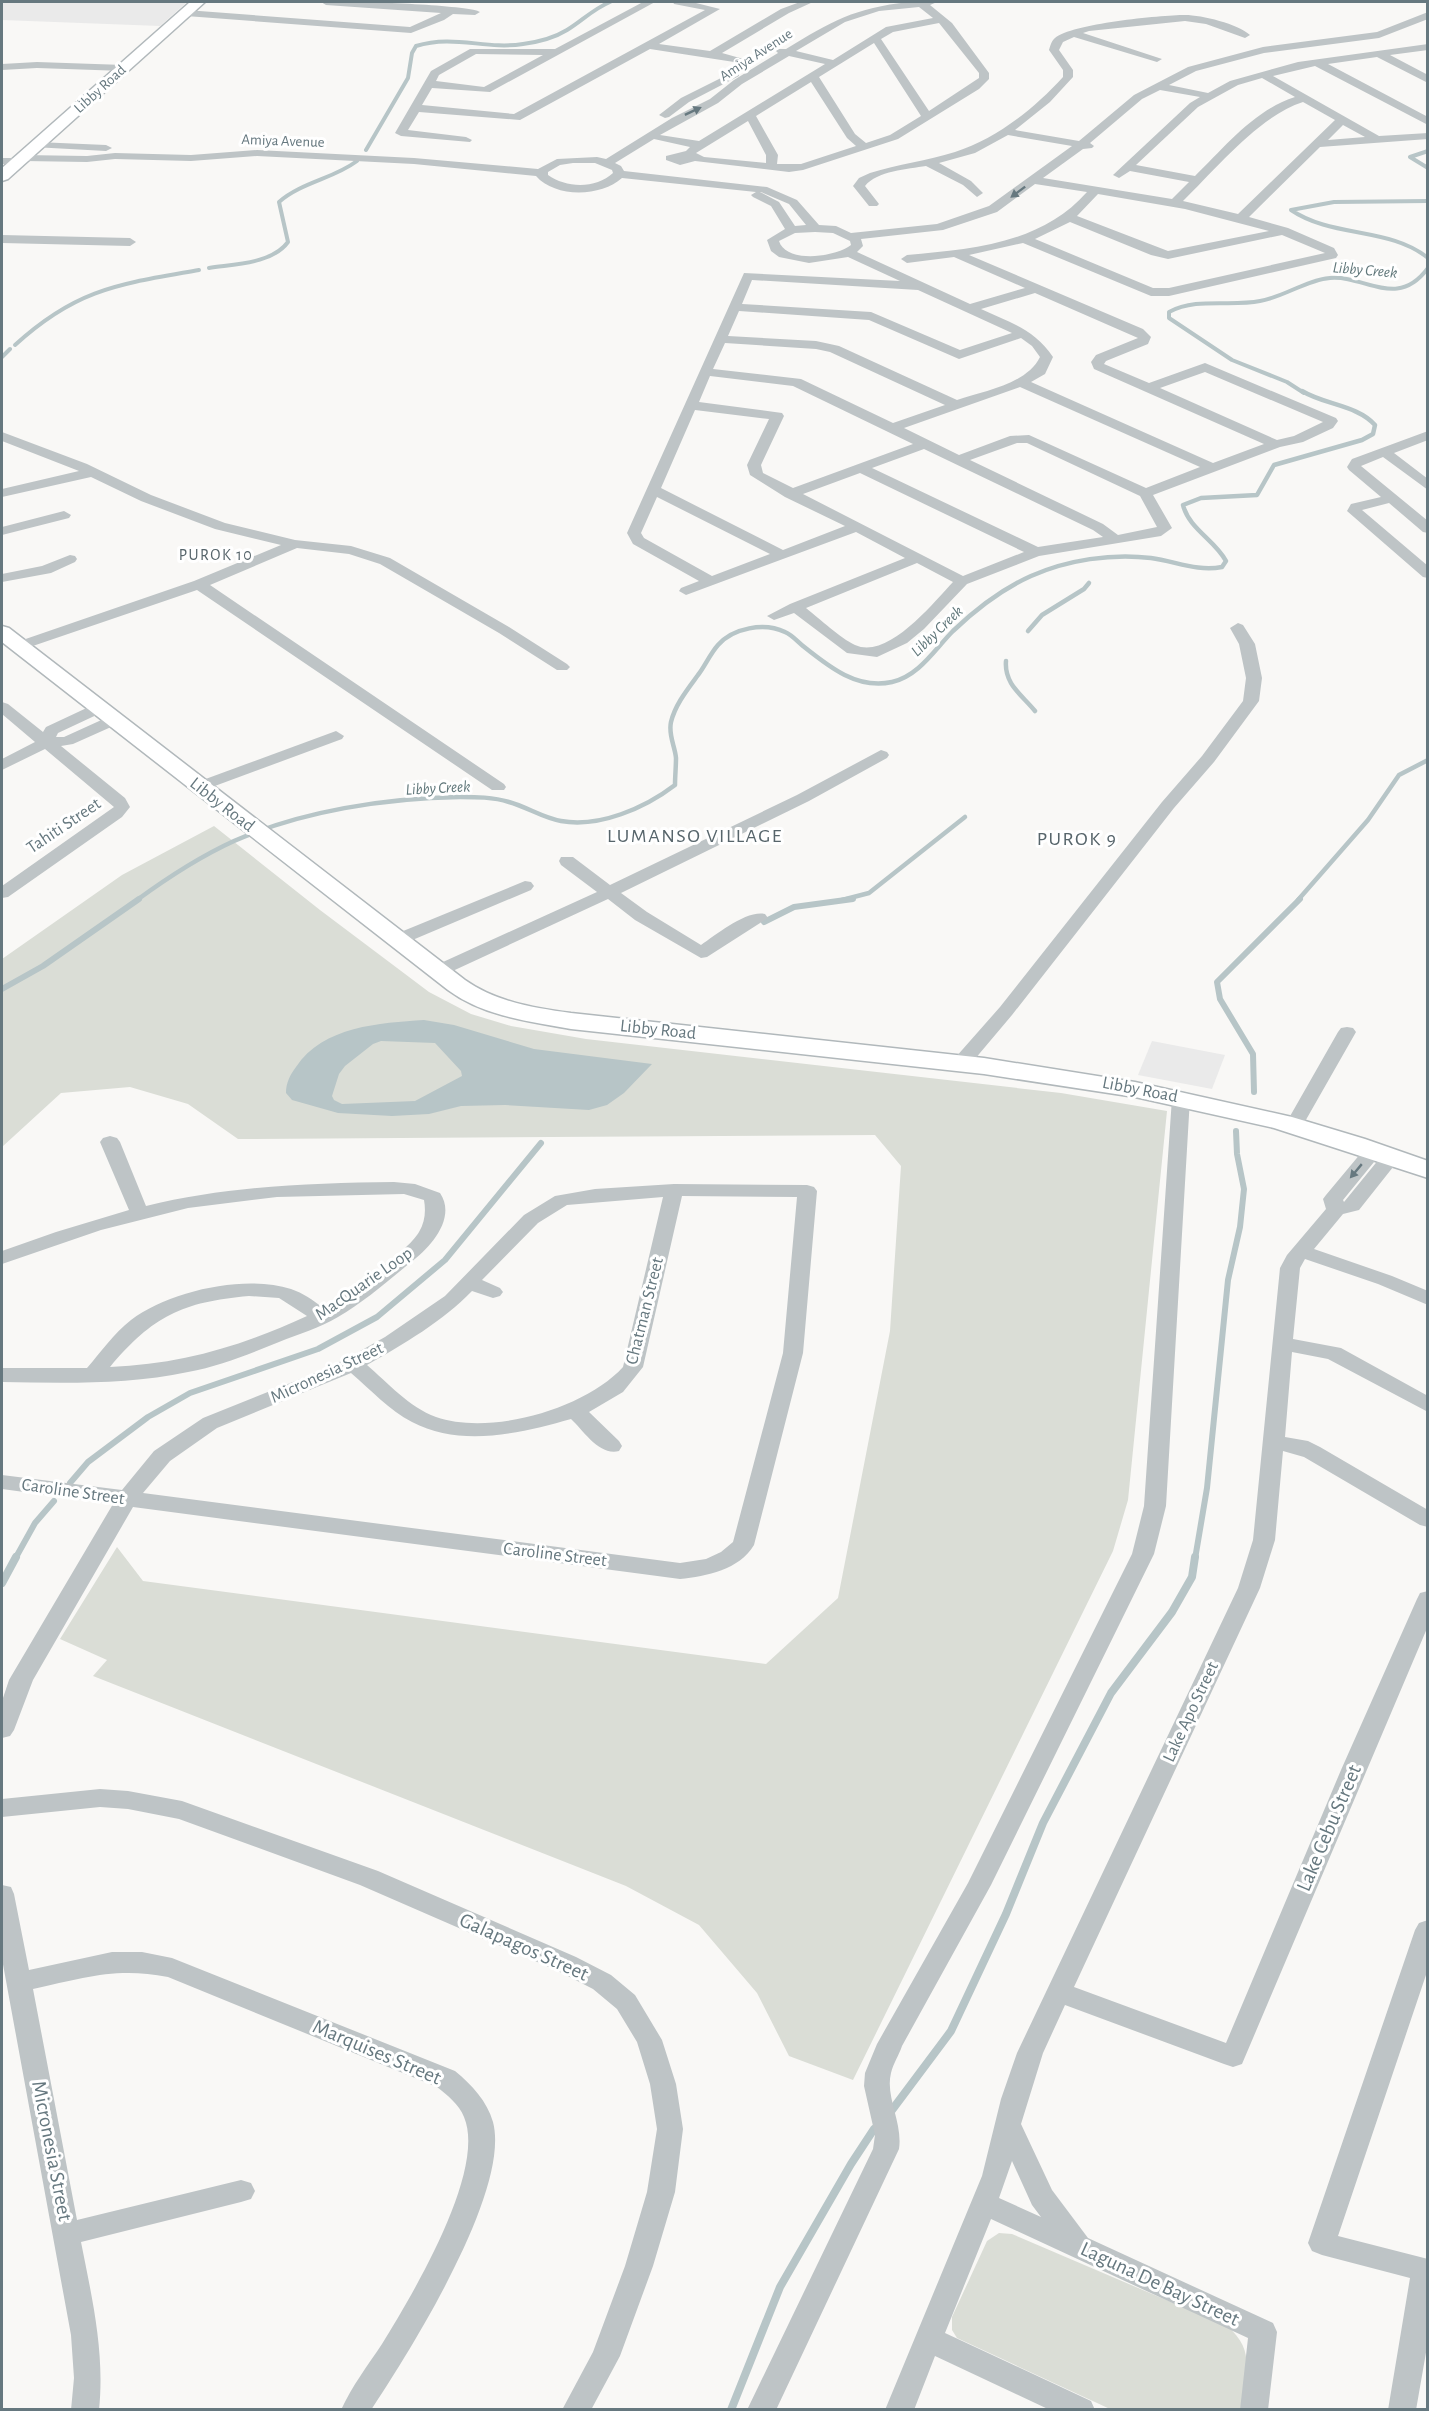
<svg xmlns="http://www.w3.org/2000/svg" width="1429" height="2411" viewBox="0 0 1429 2411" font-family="'Alegreya Sans',sans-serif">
  <rect width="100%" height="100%" fill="#f9f8f6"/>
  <!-- built -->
  <g fill="#eaeaea">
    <polygon points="2,2 187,2 160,26 2,20"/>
    <polygon points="1152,1041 1225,1055 1212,1089 1138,1075"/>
  </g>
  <!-- green -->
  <g fill="#daddd6">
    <polygon points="214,826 320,910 429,992 471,1014 511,1026 586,1039 1061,1093 1167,1111 1128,1500 1113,1551 853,2080 789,2056 757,1993 699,1925 626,1886 93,1676 107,1660 60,1639 117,1547 143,1581 766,1664 838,1598 890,1331 901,1166 875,1135 238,1139 188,1104 130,1087 61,1093 2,1147 2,959 122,875"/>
    <path d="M999,2233L1012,2234L1227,2326C1257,2351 1245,2375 1241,2409H1110L957,2338L952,2330V2317L987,2241Z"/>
  </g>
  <!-- water -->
  <path fill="#b7c5c7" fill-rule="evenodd" d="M424,1020L454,1025L534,1049L652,1064L624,1093L607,1105L589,1110L505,1105L461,1106L429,1114L392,1116L338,1113L292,1100L286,1093C286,1083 290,1075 296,1067C323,1026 380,1023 424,1020ZM381,1041L435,1043L461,1071L462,1076L415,1101L342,1104L334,1100L332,1096L339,1074L345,1066L373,1044Z"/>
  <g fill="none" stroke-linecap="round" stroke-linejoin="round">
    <!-- stream-far3 -->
    <g stroke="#b7c5c7" stroke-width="4">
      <path d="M366,150L408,78L412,53L416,46C454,34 485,50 523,44C538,42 554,38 567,30C582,21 593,9 610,2"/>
      <polyline points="1428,151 1410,157 1428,168"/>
      <path d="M1428,201L1334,202L1291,210C1332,238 1390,227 1428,258"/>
      <path d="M209,268C234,264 272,264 288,242L279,202C302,182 333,179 357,161"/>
      <path d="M15,345C77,288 120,284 199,270"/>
      <polyline points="2,357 10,349"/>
      <path d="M1304,393L1287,382L1232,360L1169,318V312C1197,297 1230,307 1260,301C1284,297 1306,280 1330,278C1366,275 1397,310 1428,268"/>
    </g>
    <!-- stream-far2 -->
    <g stroke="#b7c5c7" stroke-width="4.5">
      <polyline points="1028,631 1042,615 1084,589 1089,583"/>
      <path d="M1006,661C1004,684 1022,695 1035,711"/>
      <path d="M137,900C167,878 199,857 234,841C302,811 385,798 460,797C476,797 493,797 509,802C527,807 543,818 561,821C599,828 645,808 675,785C675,776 676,767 676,758C675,746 668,735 671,722C675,705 687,690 698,675C705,666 710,654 718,645C733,628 764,622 785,632C792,635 797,641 803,646C828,666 857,690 892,682C919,676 935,649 953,631C976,609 1002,589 1031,576C1067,560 1112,553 1151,558C1175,561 1197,572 1222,567L1226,561C1215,540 1189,529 1183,505L1201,498L1257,495L1274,465L1362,440L1373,434L1375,425C1357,405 1325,405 1302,391"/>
      <polyline points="842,900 869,893 965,817"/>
      <polyline points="1298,900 1368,820 1399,775 1428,760"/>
    </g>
    <!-- stream-far1 -->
    <g stroke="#b7c5c7" stroke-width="6">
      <polyline points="764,922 794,907 853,899"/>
      <polyline points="2,989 43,966 139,899"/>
      <polyline points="1254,1092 1253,1054 1220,999 1217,982 1300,899"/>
      <polyline points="70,1483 88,1462 148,1417 190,1393 318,1349 377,1317 445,1260 541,1143"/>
      <polyline points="15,1559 35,1523 54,1501"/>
      <polyline points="1195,1559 1207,1488 1228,1280 1240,1227 1244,1189 1237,1154 1236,1131"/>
    </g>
    <!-- stream -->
    <g stroke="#b7c5c7" stroke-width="8">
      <polyline points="2,1583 16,1557"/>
      <polyline points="892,2110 951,2031 1006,1914 1043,1823 1111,1693 1172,1612 1192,1577 1195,1557"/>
      <polyline points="731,2410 780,2287 851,2164 874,2129"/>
    </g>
    <!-- secondary casing -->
    <g stroke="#b1b8bb" stroke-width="3">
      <g id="secondary">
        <polygon points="190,2 205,2 8,179 2,181 2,168"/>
        <path d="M2,626L9,628L465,980C496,1002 534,1008 571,1013L984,1058L1135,1082L1292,1117L1365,1139L1428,1161V1178L1274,1128L1135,1097L984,1074L571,1029C530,1022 483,1016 448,990L2,642Z"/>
      </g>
    </g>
    <!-- minor -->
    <g fill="#bec4c6" fill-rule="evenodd">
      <path d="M321,2C340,0 471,5 480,12L475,15L453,14L444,20L411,33L186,16L181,13L186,10L410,27L441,13L326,5Z"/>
      <path d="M643,2H655L490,92L432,88L422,105L514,114L705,10L674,4L673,2H692L720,9L659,44L710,51L781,9L800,2H813L789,13L722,53L747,60V64L650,49L520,120L419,112L408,130L466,137L472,140L470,142L401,136L395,133L431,71L470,49H555ZM476,54L543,55L484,87L436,81L439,75Z"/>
      <path d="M909,2H937L930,5L952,23L989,73V79L979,89L898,139L803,170L789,172L695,161L680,165L666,160V156L686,151L690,147L654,139L615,163L621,166L624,171L767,187L797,200L819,225L836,226L851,233L937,224L989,206L1072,146L1008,135L975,153L939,163L971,181L983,193L977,197L963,185L926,166C908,169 877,171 865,186L879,204L877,206H869L853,186L859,178L870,173C898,164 927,161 955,152C996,139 1034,109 1063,77V70L1049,50C1050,46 1052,40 1055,38C1071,24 1160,15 1185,15C1202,15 1238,24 1250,35L1245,38L1206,24L1185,21L1089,31L1083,33L1162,59L1157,62L1074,37L1063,42L1059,50L1073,70V77L1050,102L1015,130L1079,141L1134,95L1188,67L1263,47L1377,32L1428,12V19L1379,38L1264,53L1196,71L1169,85L1208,93L1230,81L1298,62L1428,44V50L1390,55L1428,75V83L1377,57L1328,64L1428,117V125L1315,66L1273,76L1379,136L1428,133V139L1320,147L1249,217L1288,228L1334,248L1338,255L1336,258L1169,296H1151L1023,243L969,255L1143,329L1151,337L1148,344L1106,361L1104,364L1149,383L1205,363L1336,418L1338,421L1333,428L1303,442L1280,447L1153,495L1172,528L1161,536L1039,556L967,584L924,629L907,643L877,657L847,653L794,613L774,620L767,616L790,604L905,558L856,532L686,595L679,591L681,588L699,581L633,544L627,533L744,273L900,281L848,257L809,263L779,257L771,251L767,240L785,229L771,206L753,197L751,195L756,192L622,178C601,197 555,198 536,176L414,164L257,156L191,161L115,159L87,162L24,161L19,164H2V158H18L23,155L87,156L115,153L191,155L257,150L414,158L538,169L557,159L597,157L606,159L672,118L710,99L734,80L778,53L776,51L777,49H786C832,21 854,8 909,2ZM919,7L933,18L886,27L833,60L796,51L845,22L879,11ZM939,23L979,73V78L929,111L881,39L893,32ZM874,43L921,116L890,135L866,143L855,134L819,77ZM789,56L825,64L699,141L660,135L718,103L742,84ZM1262,78L1295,97C1254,110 1225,147 1195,176L1136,165L1198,107L1238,85ZM811,82L847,138L856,146L801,164H777L778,155L756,116ZM1160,90L1200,97L1190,103L1113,175L1119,178L1130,171L1189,182L1172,199L1043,178L1083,149L1092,148L1094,146L1090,143L1142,99ZM1303,102L1335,120L1238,214L1183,201C1216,169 1259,116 1303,102ZM748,121L766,155V163L704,157L696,153ZM1343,125L1365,137L1328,140ZM573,163H595L612,170L613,173C596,189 566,188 548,175V172L560,165ZM1035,184L1087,192C1041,244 972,249 907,255L901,259L907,263L954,257L1025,288L970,304L857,252L863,246L861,239L943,230L997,212ZM760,192H761L789,204L806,225L795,226L779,202ZM1098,194L1185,209L1269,231L1168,251L1077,216ZM1070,222L1151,255L1168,259L1282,235L1325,253L1169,288H1153L1035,239ZM815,232L833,233L850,241L851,245C836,257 786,264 779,241L795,233ZM752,280L918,290L1012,333L960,350L871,312L742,304ZM1035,293L1138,338L1096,355L1091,362L1094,369L1264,444L1213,463L1031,382L1045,374L1053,357C1034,329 1011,323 981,309ZM739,311L869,320L959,359L1021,338L1032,346L1040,357C1027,384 984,391 957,400L839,346L816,341L728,336ZM725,343L816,349L830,352L945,405L893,423L801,379L713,369ZM1205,372L1323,422L1294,436L1277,440L1160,388ZM710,376L793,386L913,444L793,488L763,473L761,465L784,416L782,413L699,402ZM1020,387L1200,467L1146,488L1029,435L1010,436L959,455L904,428ZM695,410L769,419L747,465L750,475L785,497L845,526L783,550L661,488ZM1017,443H1027L1140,496L1157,527L1118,535L1103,524L970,460ZM924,449L1093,530L1103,537L1038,547L872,468ZM860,473L1024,552L963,576L803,494ZM657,497L770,554L712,576L644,538L641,533ZM917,563L953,582C933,603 888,660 855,645C840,638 820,619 806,608Z"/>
      <polygon points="37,62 124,65 129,68 124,71 37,68 2,70 2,64"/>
      <polygon points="735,71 739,72 739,76 689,102 669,117 665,118 659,115 681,98"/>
      <polygon points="37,142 106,145 112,148 106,151 33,147 31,145"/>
      <polygon points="2,235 130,238 136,242 130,246 2,243"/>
      <polygon points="1428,431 1428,440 1394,453 1428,479 1428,490 1383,457 1361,466 1428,521 1428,533 1423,532 1389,503 1362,510 1428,566 1428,578 1423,577 1347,511 1351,504 1381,497 1349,470 1347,467 1352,459"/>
      <polygon points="2,432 87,464 151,495 225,523 295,540 351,546 390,558 509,627 567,664 570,667 567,670 557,670 499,633 380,564 349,554 297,548 210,585 504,784 506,787 504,790 492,790 197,590 24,649 14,649 11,646 14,643 194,581 281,545 215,529 141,501 91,477 2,497 2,489 79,471 2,441"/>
      <polygon points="64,511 71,515 69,518 2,535 2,527"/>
      <polygon points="70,555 75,556 77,559 75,562 51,573 2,582 2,574 42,566"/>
      <polygon points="1238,623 1243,625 1255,644 1262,678 1259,701 1214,762 1174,808 1012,1015 969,1066 955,1066 953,1062 955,1058 1000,1007 1162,802 1202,756 1243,701 1246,678 1239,644 1230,628"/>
      <polygon points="2,702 8,704 43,732 46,727 93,705 105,705 107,708 105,711 58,733 56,737 64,737 108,717 120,717 122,720 120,723 73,744 61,746 125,798 130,807 122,817 8,897 2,898 2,886 114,807 45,749 2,770 2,759 35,742 2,714"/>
      <polygon points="336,731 344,736 342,739 204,790 192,790 190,787 192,784"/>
      <path d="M881,750L887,752L889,755L887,758L809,801L621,893L647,912L701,945C716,935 746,910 765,914L768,918L707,957L701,958L635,920L608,899L444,975H432L429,971L432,967L597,892L561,865L559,861L561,857H573L610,885L797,795Z"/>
      <polygon points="525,881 531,882 534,886 531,890 403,944 391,944 388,940 391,936"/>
      <polygon points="1347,1027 1353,1028 1356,1032 1303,1125 1301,1129 1287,1129 1285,1125 1338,1032 1341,1028"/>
      <path d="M1181,1092L1188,1094L1190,1098L1166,1506L1154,1554L991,1885L902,2046C899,2055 893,2064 891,2073C885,2097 903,2123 899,2149L776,2410H747L873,2149L875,2135L864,2086L865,2073L877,2044L968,1883L1132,1554L1144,1506L1172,1098L1174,1094Z"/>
      <path d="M110,1136L117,1138L120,1142L146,1206C228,1186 310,1183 394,1182L415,1184L440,1193C457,1218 430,1248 411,1262C388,1281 364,1302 338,1317C319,1328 299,1334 279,1342C249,1354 220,1366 188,1372C127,1385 63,1383 2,1382V1368H87C101,1352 114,1333 131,1320C169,1291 245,1274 291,1289C303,1293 313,1300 323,1308C345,1295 407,1253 419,1232C425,1222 426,1211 424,1200L404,1194L277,1197L188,1208L101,1230L2,1264V1251L56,1232L129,1210L100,1142L103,1138ZM249,1296L279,1298L307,1316C242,1346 182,1364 110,1367C153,1316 182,1302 249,1296Z"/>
      <path d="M1373,1145L1380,1147L1383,1151L1343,1200L1344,1202L1384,1153H1398L1401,1157L1359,1210L1343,1214L1314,1249L1392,1276L1428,1291V1305L1378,1284L1305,1259L1300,1268L1293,1339L1341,1348L1428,1396V1412L1328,1359L1292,1352L1285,1437L1308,1441L1320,1447L1428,1510V1527L1420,1525L1304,1457L1283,1451L1275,1540L1260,1588L1074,1987L1226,2043L1341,1770L1417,1599L1420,1593L1428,1591V1626L1242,2064L1233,2067L1224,2064L1065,2005L1043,2053L1021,2124L1052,2190L1088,2238L1273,2323L1277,2332L1268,2410H1240L1248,2338L991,2219L945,2333L1091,2401L1095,2410H1050L935,2356L914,2410H885L982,2176L1001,2099L1017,2053L1238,1588L1253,1540L1280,1268L1287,1255L1326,1209L1323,1199L1326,1195L1366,1147ZM1012,2161L1032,2205L1041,2217L999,2198Z"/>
      <path d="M674,1184L807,1185L814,1187L817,1191L803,1353L754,1545C739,1570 707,1576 680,1579L133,1507L33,1680L14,1730L10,1736L2,1738V1701L9,1680L113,1504L2,1489V1475L122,1490L154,1451L203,1418L308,1376L346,1359L385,1337L445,1296L524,1215L555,1196L595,1189ZM682,1196L797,1197L783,1353L733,1542L721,1552L706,1559L680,1563L143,1493L170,1461L217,1428L351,1373C371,1390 389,1410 412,1422C461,1448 522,1433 571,1419C584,1431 599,1456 619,1451L622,1446L619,1441L589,1412L623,1392L643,1367ZM663,1197L623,1367C585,1409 490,1436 436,1417C409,1407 388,1383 367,1365C404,1344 443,1321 472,1291L493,1298L500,1296L503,1292L500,1288L482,1280L538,1223L567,1205Z"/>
      <polygon points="100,1789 128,1791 182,1801 378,1871 576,1957 611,1975 635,1995 662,2040 676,2084 683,2129 675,2192 653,2266 620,2356 591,2410 562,2410 593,2352 625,2266 647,2192 657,2129 650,2084 637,2042 617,2009 593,1989 558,1971 360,1885 179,1819 128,1809 100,1807 2,1817 2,1799"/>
      <path d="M2,1885L11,1887L14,1894L29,1970L112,1952H142L172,1958L455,2071C472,2085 487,2101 493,2122C511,2191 410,2351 371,2410H341C352,2386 368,2365 382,2344C411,2297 487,2171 464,2117C459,2104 447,2095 437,2087L168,1977C116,1967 84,1978 33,1989L77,2220L241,2180L251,2183L255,2191L251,2199L241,2202L81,2242C92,2298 105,2352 99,2410H71L74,2378L71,2335L2,1959Z"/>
      <polygon points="1428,1920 1428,1969 1338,2236 1428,2259 1428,2341 1416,2410 1388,2410 1410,2278 1322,2255 1312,2251 1308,2243 1415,1930 1419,1923"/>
    </g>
    <!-- secondary -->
    <use href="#secondary" fill="#fff" fill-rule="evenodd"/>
  </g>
  <!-- one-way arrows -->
  <defs><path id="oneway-solid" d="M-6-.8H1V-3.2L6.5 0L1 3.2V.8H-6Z" transform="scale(1.5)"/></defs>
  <g fill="#66787f">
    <use href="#oneway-solid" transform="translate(693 111) rotate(-25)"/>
    <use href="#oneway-solid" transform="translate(1018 192) rotate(143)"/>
    <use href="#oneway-solid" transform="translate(1356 1171) rotate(130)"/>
  </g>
  <g text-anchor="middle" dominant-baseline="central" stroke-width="6" stroke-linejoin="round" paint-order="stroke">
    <!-- far-street labels -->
    <g font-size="15" fill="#66787f" stroke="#fff">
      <text transform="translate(756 55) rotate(-33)">Amiya Avenue</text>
      <text transform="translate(100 89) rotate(-42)">Libby Road</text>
      <text transform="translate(283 141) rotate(2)">Amiya Avenue</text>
    </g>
    <!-- far-water labels -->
    <g font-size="16" font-style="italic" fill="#60777a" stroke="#fff">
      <text transform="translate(1365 270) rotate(5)">Libby Creek</text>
      <text transform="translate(937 631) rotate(-44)">Libby Creek</text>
      <text transform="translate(438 788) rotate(-3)">Libby Creek</text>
    </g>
    <!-- far-neighbourhood labels -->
    <g font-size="16" letter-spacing="1.5" fill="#57656b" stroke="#fff">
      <text x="216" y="555">PUROK 10</text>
    </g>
    <!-- street labels -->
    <g font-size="18" fill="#66787f" stroke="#fff">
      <text transform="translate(222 805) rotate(38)">Libby Road</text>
      <text transform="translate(64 826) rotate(-34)">Tahiti Street</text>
      <text transform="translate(658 1030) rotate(6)">Libby Road</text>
      <text transform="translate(1140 1090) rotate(11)">Libby Road</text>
      <text transform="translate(364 1284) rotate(-35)">MacQuarie Loop</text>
      <text transform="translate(645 1311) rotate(-76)">Chatman Street</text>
      <text transform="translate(327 1373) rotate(-25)">Micronesia Street</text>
      <text transform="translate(73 1492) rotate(8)">Caroline Street</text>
      <text transform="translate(555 1555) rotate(7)">Caroline Street</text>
      <text transform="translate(1191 1712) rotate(-65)">Lake Apo Street</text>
    </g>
    <!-- neighbourhood labels -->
    <g font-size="20" letter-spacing="1.5" fill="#57656b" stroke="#fff">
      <text x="695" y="836">LUMANSO VILLAGE</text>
      <text x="1077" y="839">PUROK 9</text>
    </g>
    <!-- near-street labels -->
    <g font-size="21" fill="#66787f" stroke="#fff">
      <text transform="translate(1329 1828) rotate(-67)">Lake Cebu Street</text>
      <text transform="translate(524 1947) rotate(24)">Galapagos Street</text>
      <text transform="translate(377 2052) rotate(23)">Marquises Street</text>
      <text transform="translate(52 2151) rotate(79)">Micronesia Street</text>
      <text transform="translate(1160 2284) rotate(25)">Laguna De Bay Street</text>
    </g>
  </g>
  <!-- border -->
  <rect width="1429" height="2411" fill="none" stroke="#66787f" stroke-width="6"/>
</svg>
